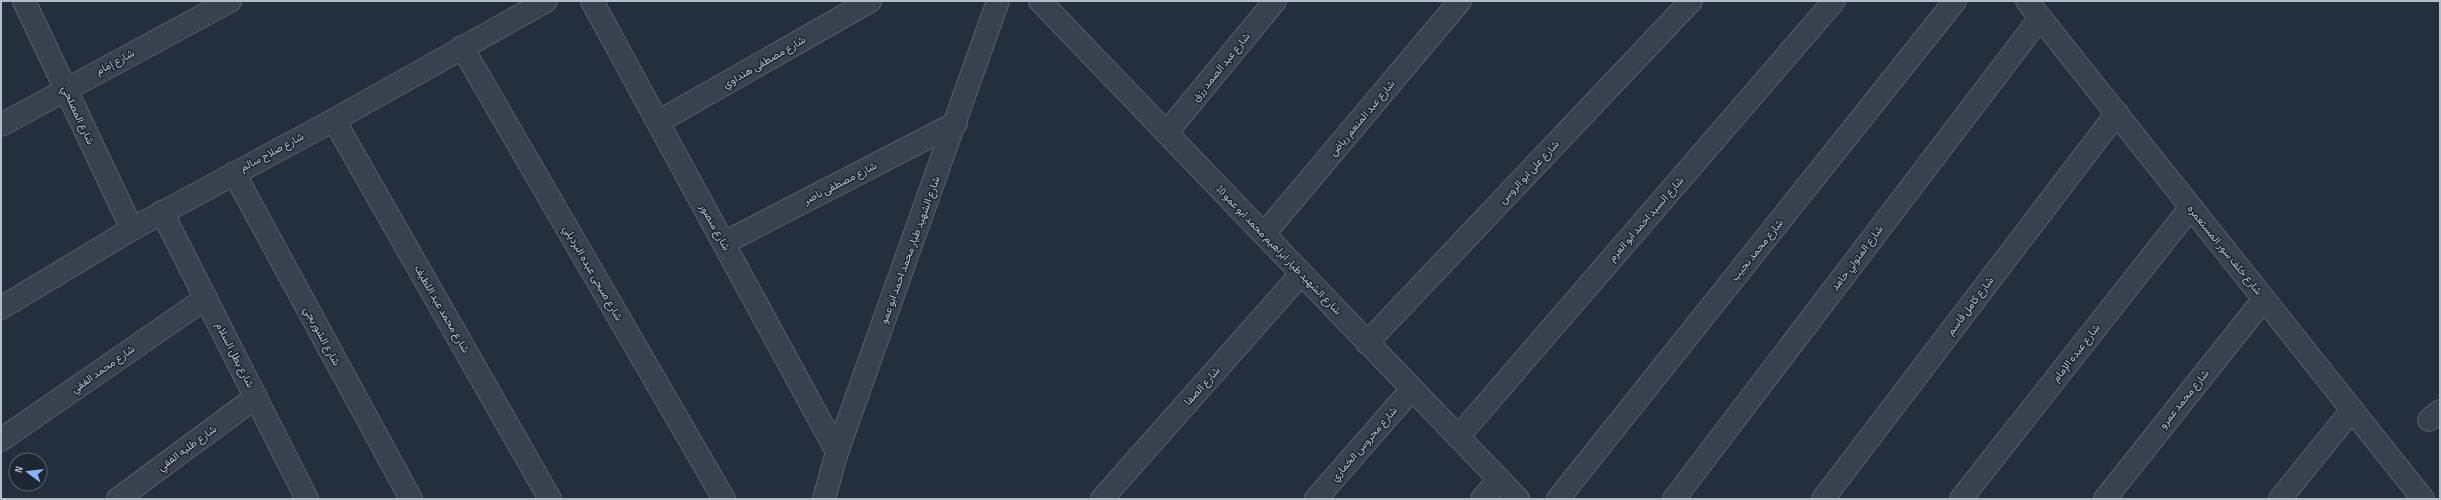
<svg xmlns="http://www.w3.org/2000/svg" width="2441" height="500" viewBox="0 0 2441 500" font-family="'Sofia Sans Condensed',Vazirmatn,sans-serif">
  <rect width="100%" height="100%" fill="#242f3e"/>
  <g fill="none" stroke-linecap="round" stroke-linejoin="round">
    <!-- minor casing -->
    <g stroke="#565f6c" stroke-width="24">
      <g id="minor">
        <polyline points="24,1 132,229"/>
        <polyline points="592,1 837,452"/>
        <polyline points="1040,1 1518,499"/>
        <polyline points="2027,1 2423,499"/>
        <polyline points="462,47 724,499"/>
        <polyline points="334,120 550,499"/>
        <polyline points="658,122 870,1"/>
        <polyline points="1,125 230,1"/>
        <polyline points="1167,132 1275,1"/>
        <polyline points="234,173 411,499"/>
        <polyline points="162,212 307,499"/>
        <polyline points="1264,234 1460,1"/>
        <polyline points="724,243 956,123"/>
        <polyline points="1,308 132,229 334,120 546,1"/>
        <polyline points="1367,343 1691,1"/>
        <polyline points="2429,420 2440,411"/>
        <polyline points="1458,437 1834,1"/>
        <polyline points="1,440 206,298"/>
        <polyline points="118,499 256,397"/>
        <polyline points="824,499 837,452 998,1"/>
        <polyline points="1102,499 1301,274"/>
        <polyline points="1316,499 1412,389"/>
        <polyline points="1482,499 1499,479"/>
        <polyline points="1558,499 1955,1"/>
        <polyline points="1674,499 2040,18"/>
        <polyline points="1823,499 2117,113"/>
        <polyline points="1961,499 2191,207"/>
        <polyline points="2105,499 2264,299"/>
        <polyline points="2280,499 2352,410"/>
      </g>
    </g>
    <!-- minor -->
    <use href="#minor" stroke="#38414e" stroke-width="22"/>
  </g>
  <g text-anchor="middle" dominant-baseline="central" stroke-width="3" stroke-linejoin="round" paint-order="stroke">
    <!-- street labels -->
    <g font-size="11" fill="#b4bcc9" stroke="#1d2633">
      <text transform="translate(115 62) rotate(-28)">شارع إمام</text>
      <text transform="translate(764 62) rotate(-30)">شارع مصطفى هنداوي</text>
      <text transform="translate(1221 67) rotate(-51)">شارع عبد الصمد رزق</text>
      <text transform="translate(78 115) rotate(65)">شارع المصلحي</text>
      <text transform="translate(1362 118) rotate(-50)">شارع عبد المنعم رياض</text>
      <text transform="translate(272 152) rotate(-28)">شارع صلاح سالم</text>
      <text transform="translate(1529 172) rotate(-47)">شارع على ابو الروس</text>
      <text transform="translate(840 183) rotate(-27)">شارع مصطفى ناصر</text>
      <text transform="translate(1646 219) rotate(-49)">شارع السيد احمد ابو العزم</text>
      <text transform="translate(715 227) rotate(61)">شارع منصور</text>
      <text transform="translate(910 250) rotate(-70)">شارع الشهيد طيار محمد احمد ابو عمو</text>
      <text transform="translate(1279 250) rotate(46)">شارع الشهيد طيار ابراهيم محمد ابو عمو 10</text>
      <text transform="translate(1757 250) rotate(-51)">شارع محمد نجيب</text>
      <text transform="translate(2225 250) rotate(51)">شارع خلف سور المستعمره</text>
      <text transform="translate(1857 258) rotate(-53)">شارع المتولي حامد</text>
      <text transform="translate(593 273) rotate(60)">شارع صبحى عبده البرديلي</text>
      <text transform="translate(1970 306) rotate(-53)">شارع كامل قاسم</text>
      <text transform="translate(442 309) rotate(60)">شارع محمد عبد اللطيف</text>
      <text transform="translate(322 336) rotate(62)">شارع الشوربجي</text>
      <text transform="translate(2076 353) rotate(-52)">شارع عبده الإمام</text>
      <text transform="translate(235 355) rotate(63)">شارع بطل السلام</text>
      <text transform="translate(103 369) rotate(-35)">شارع محمد الفقي</text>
      <text transform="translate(1202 386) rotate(-48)">شارع الصفا</text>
      <text transform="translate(2184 399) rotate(-51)">شارع محمد عمرو</text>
      <text transform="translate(1364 444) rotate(-49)">شارع محروس الخماري</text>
      <text transform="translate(187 448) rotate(-36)">شارع طلبه الفقي</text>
    </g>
  </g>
  <!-- border -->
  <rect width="2441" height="500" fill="none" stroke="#b4bcc9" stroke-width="4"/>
  <!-- north arrow -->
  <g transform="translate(28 472) rotate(285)"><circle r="19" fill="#1d2633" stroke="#59626f"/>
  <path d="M0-3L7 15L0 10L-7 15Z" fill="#8ab4f8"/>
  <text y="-6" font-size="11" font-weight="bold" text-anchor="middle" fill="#b4bcc9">N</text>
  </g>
</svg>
